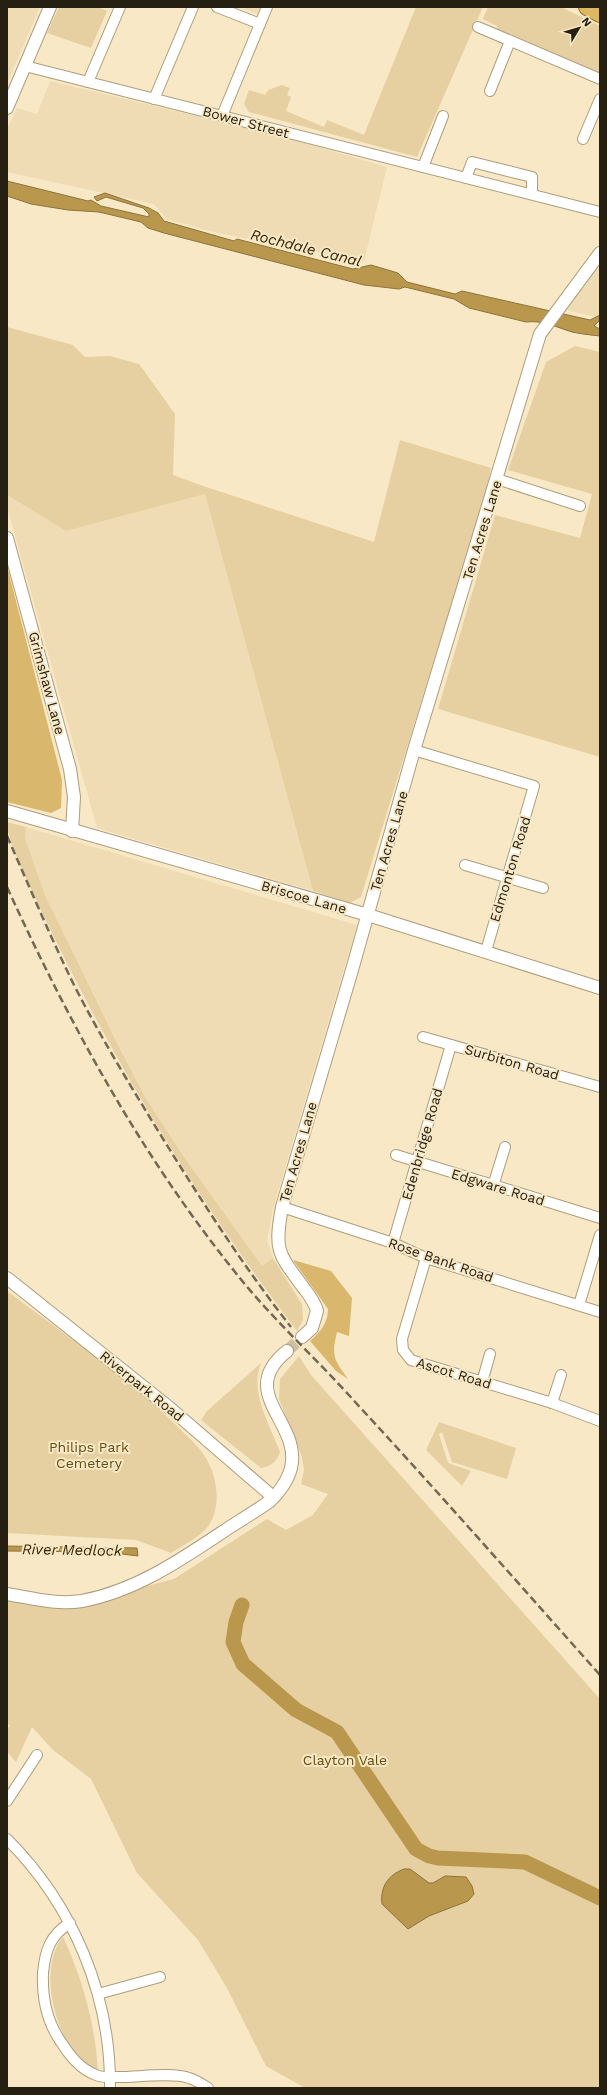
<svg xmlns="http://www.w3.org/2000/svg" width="607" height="2095" viewBox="0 0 607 2095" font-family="'Work Sans',sans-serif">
  <rect width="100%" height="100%" fill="#f8e8c5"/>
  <!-- built -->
  <g fill="#f0dcb4">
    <polygon points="7,7 40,7 7,83"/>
    <polygon points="241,7 260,7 257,14"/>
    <polygon points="50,81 288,138 387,167 364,261 217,233 166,219 154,204 7,172 7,129 17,108 37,114"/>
    <polygon points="600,263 600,318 567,310"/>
    <polygon points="205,494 313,891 97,828 7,507 7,495 66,531"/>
    <polygon points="26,827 357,925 273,1209 267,1240 273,1258 262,1266 184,1157 145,1097 119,1047 45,895 25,838"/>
  </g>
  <!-- green -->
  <g fill="#e6d0a1">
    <polygon points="59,7 98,7 107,11 91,48 47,33"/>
    <polygon points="416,7 483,7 417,157 249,112 244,104 249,90 265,95 268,90 282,85 290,88 287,95 291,97 286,111 324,127 327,120 364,135"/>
    <polygon points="488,7 561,7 600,26 600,73 598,72 597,74 523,43 524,41 504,32 503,33 497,31 497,26 483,19"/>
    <polygon points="7,327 73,345 85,357 110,356 139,364 175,414 173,475 203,486 374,542 400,440 491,468 478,531 439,643 361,897 350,903 313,891 205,494 66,531 7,495"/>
    <polygon points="575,346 600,352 600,757 438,709 495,515 580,538 592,494 508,470 546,362"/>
    <path d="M7,822L26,827L25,838L45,895L119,1047L145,1097L184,1157L262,1266L273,1258L302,1304L303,1320L297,1331C198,1201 112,1060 42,912C33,892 7,842 7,822Z"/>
    <path d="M7,1291C65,1335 128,1377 180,1429C191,1440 204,1451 210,1466C218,1483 220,1508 209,1525C201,1537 183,1545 171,1553L136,1540L7,1533Z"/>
    <polygon points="299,1356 311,1375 600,1699 600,2088 305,2088 266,2066 227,1988 198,1940 137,1873 91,1779 53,1750 32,1727 16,1762 7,1752 7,1729 10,1726 7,1722 7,1598 65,1607 174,1579 267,1519 286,1530 313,1515 328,1494 301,1484 304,1470 302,1457 279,1399 280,1379"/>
    <path d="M261,1363C249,1392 270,1425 280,1452C276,1463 271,1466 261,1468L201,1420L207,1411Z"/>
    <polygon points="439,1422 516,1448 507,1479 452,1462 442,1432 439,1434 448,1463 471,1471 462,1486 426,1450"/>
    <path d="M63,1937C83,1980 95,2024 98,2071C57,2056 35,1969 63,1937Z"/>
  </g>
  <!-- forest -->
  <g fill="#d9b76c">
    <polygon points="7,566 62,780 61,808 51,813 7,802"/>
    <path d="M293,1260L331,1271L352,1298L349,1336L337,1332C331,1356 334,1360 348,1379L336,1371L310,1341C320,1332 328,1324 328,1309Z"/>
  </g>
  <!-- water -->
  <g fill="#b9974d" stroke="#8d733c">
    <path d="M7,181L88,201L91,200L101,206L149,217V214L143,208L106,197L97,201L94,197L105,193L149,208L158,213L164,221L234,241L237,239L353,269L371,265L398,273L407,282L455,294L462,291L590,320L600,315V320L594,326L600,329V336C591,335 581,334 572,332C556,327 543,320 526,322L469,308L454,299L405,287L399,289L364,285L164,233L148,228L141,222L99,212L68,210L31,204L7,196Z"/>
    <polygon points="7,1546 137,1548 138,1556 105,1552 7,1551"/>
    <path d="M404,1869H410L429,1883H433L445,1876L466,1877L472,1886L474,1894L468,1901L429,1916L408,1929L382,1904C380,1887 388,1875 404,1869Z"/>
  </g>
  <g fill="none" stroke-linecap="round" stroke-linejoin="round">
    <!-- river -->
    <polyline stroke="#b9974d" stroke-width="15" points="242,1605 236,1622 233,1642 243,1664 296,1710 337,1732 416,1849 429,1856 438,1858 525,1862 600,1898"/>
    <!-- tertiary-tunnel -->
    <polyline stroke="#cec0a1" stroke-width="12" stroke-dasharray="12 6" stroke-linecap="butt" points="287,1351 302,1337"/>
    <!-- minor casing -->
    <g stroke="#ad9d7d" stroke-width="12">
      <g id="minor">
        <polyline points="217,7 260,24"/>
        <polyline points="478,27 600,79"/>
        <polyline points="25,66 600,212"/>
        <polyline points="88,82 120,7"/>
        <polyline points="490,91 510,41"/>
        <polyline points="154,99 193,7"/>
        <polyline points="222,116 267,7"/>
        <polyline points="583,139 600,99"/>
        <polyline points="423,167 443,116"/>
        <polyline points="466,178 472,162 532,177 532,194"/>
        <polyline points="497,479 580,506"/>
        <polyline points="414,750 534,786 486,951"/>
        <polyline points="465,865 543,888"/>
        <polyline points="423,1037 600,1087"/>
        <polyline points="396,1155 600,1218"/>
        <polyline points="493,1186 505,1147"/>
        <polyline points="282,1207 393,1243 426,1258 600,1312"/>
        <polyline points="393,1243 451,1045"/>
        <polyline points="426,1258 402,1339 403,1350 411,1360 552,1403 600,1421"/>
        <polyline points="579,1305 600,1235"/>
        <polyline points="482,1382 490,1354"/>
        <polyline points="552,1403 561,1375"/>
        <polyline points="7,1801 37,1755"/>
        <path d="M7,1839C73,1905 111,1995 110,2088"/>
        <path d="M70,1923C50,1935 45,1951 43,1973C42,1998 47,2022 61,2042C70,2056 80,2069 96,2075C102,2078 112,2077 120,2077C138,2077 174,2072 189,2078C196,2080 202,2084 208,2088"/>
        <polyline points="98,1994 160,1977"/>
      </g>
    </g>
    <!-- tertiary casing -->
    <g stroke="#ad9d7d" stroke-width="14">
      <g id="tertiary">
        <polyline points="7,108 50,7"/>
        <polyline points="7,538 70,769 74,797 72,831"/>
        <polyline points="7,811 368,915 600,988"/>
        <polyline points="7,1278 171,1409 273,1497"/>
        <path d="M302,1337L312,1328L317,1311C315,1302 309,1295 303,1287C278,1253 274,1251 282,1207L352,970L414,750L540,334L600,253"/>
        <path d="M7,1594C32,1598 56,1605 82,1601C136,1591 182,1559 227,1529C241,1520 256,1511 270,1501C279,1493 288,1480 291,1468C302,1422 235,1393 287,1351"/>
      </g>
    </g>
    <!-- trunk casing -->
    <g stroke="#97782c" stroke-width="18">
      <polyline id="trunk" points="587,7 600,14"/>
    </g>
    <!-- minor -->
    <use href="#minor" stroke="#fff" stroke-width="10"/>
    <!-- tertiary -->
    <use href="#tertiary" stroke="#fff" stroke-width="12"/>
    <!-- trunk -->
    <use href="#trunk" stroke="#dcb862" stroke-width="16"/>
    <!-- rail -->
    <g stroke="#726853" stroke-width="2.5" stroke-dasharray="8 4" stroke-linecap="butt">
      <path d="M7,836C29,886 50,936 74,985C100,1036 130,1085 160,1134C201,1200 243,1266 291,1327"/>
      <path d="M7,887C69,1023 141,1155 235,1272C272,1319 317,1359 357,1404C439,1493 519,1584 600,1675"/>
    </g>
  </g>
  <g text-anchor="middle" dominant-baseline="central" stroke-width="4" stroke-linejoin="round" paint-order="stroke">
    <!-- street labels -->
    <g font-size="14" fill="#262013" stroke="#f8e8c5">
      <text transform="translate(246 122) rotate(15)">Bower Street</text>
      <text transform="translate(482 530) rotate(-73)">Ten Acres Lane</text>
      <text transform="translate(47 683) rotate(75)">Grimshaw Lane</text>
      <text transform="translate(389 841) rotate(-74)">Ten Acres Lane</text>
      <text transform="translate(510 869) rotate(-73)">Edmonton Road</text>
      <text transform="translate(304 897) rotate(16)">Briscoe Lane</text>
      <text transform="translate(512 1062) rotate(16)">Surbiton Road</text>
      <text transform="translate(422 1144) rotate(-74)">Edenbridge Road</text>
      <text transform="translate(298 1152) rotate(-74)">Ten Acres Lane</text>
      <text transform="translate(498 1187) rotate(17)">Edgware Road</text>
      <text transform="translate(441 1260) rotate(19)">Rose Bank Road</text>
      <text transform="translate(454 1373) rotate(17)">Ascot Road</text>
      <text transform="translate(142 1386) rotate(39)">Riverpark Road</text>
    </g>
    <!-- park labels -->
    <g font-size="14" fill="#664e15" stroke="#f8e8c5">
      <text x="89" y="1447">Philips Park<tspan x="89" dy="16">Cemetery</tspan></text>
      <text x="345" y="1760">Clayton Vale</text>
    </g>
    <!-- water labels -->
    <g font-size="15" font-style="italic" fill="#352705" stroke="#f8e8c5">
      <text transform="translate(306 248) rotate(14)">Rochdale Canal</text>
      <text transform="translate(72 1550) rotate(1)">River Medlock</text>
    </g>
  </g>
  <!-- border -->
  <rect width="607" height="2095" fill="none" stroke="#262013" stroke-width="16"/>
  <!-- north arrow -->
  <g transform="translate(579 28) rotate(52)" stroke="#f8e8c5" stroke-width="3" paint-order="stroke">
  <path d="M0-3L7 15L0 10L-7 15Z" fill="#262013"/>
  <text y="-6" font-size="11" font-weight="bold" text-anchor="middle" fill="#262013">N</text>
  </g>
</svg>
